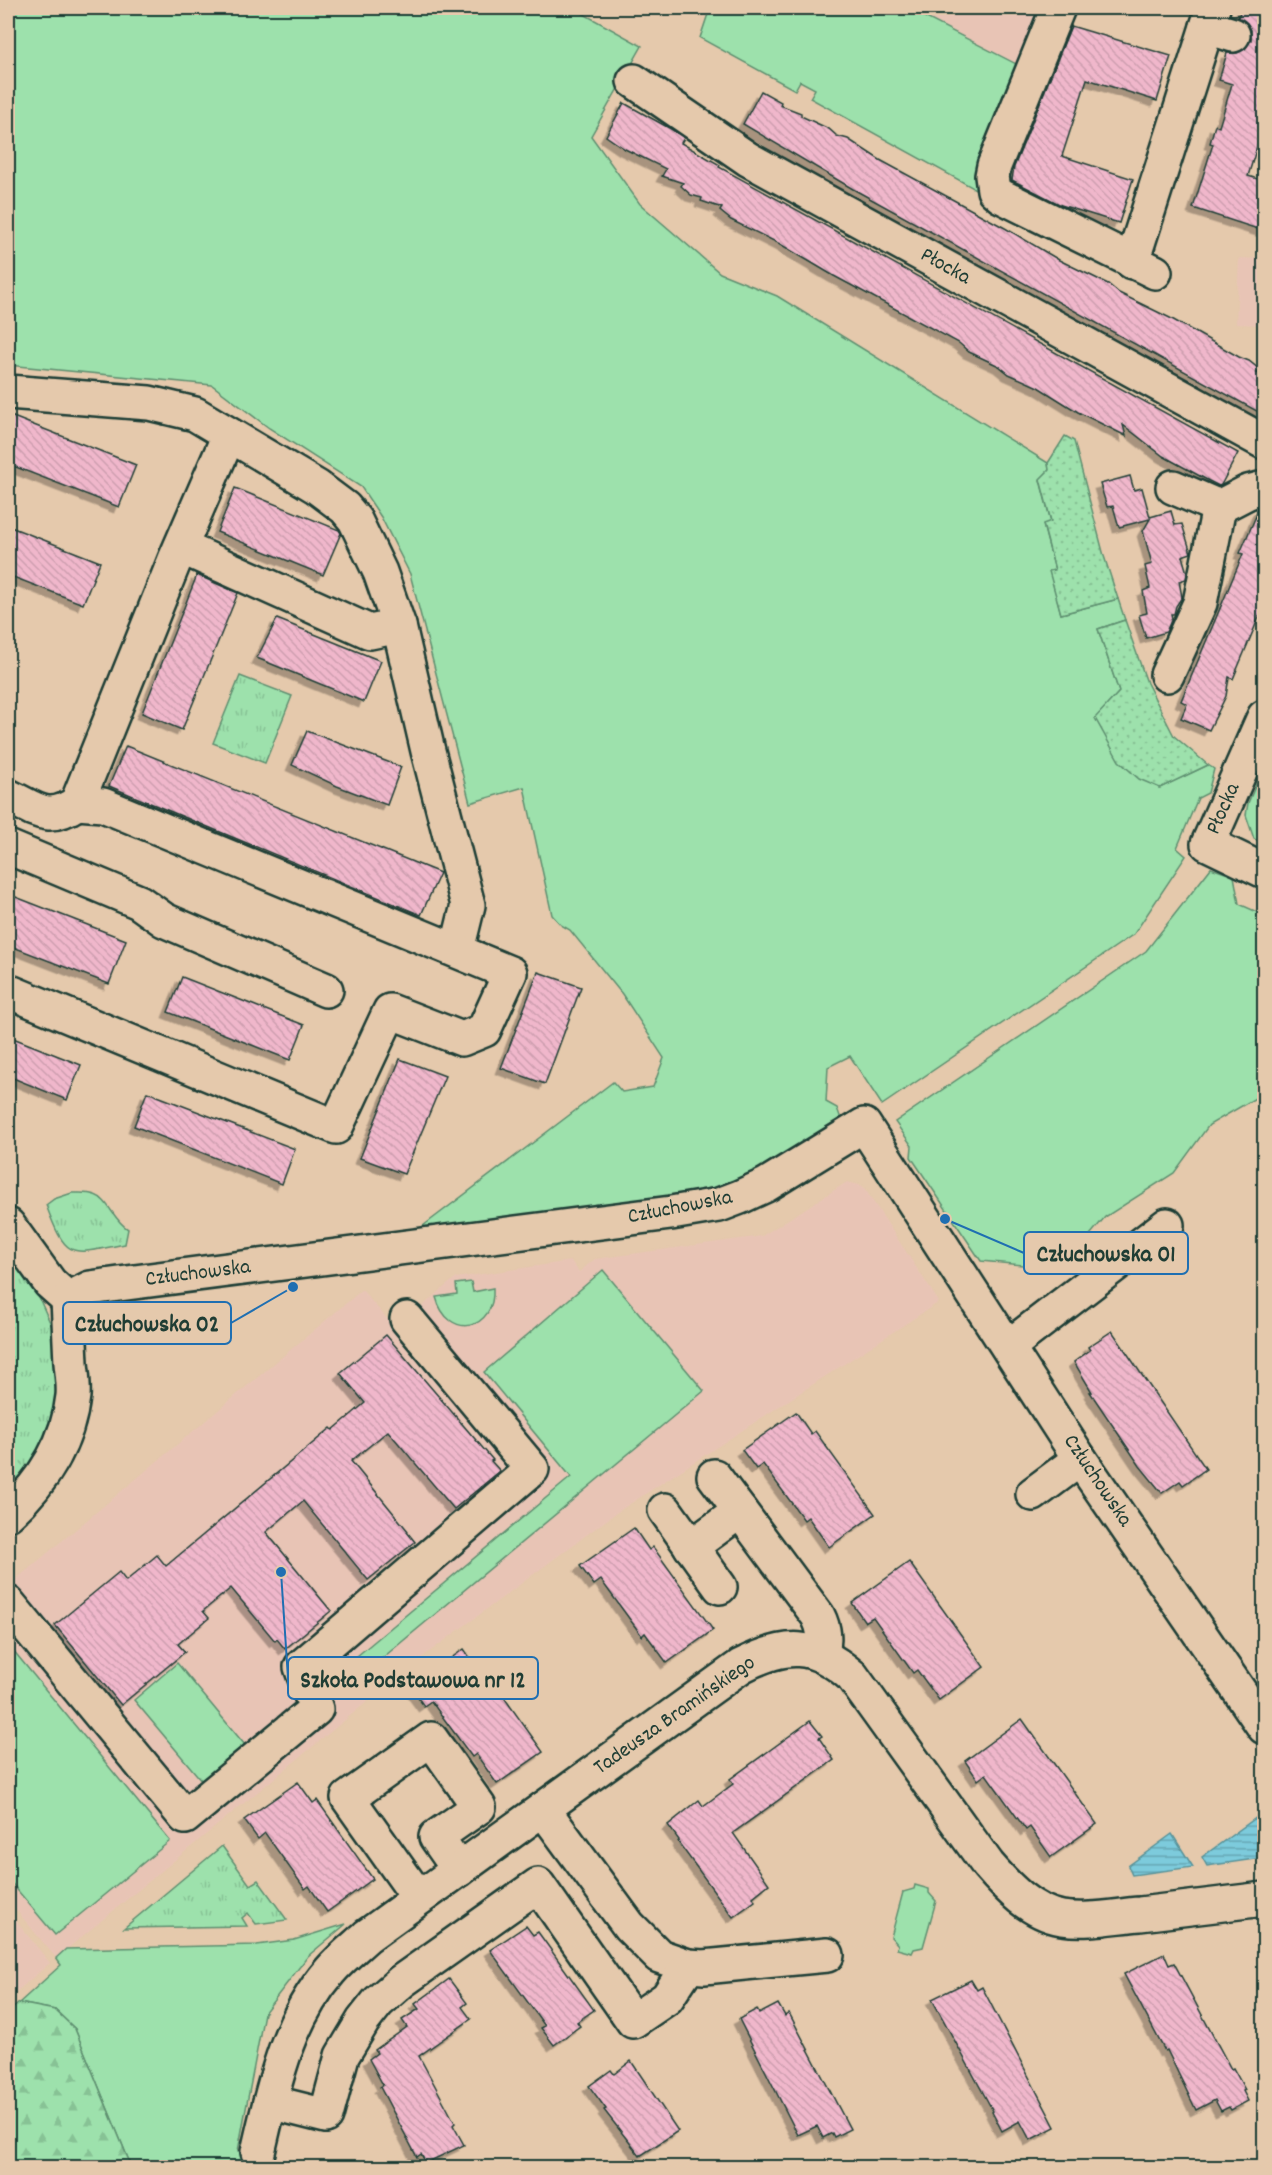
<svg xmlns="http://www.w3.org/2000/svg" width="1272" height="2175" viewBox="0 0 1272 2175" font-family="Dekko,sans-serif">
  <defs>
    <pattern id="forest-firs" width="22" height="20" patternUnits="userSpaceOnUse" patternTransform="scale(1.5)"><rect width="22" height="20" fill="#9de1ac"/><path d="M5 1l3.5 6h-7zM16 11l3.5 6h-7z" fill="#87c295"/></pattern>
    <pattern id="park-tufts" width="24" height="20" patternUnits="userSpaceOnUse" patternTransform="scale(1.5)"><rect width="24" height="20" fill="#9de1ac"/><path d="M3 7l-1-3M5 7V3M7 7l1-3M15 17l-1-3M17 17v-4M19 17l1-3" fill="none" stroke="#87c295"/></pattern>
    <pattern id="garden-dots" width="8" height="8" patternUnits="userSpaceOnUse" patternTransform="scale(1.5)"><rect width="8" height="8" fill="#9de1ac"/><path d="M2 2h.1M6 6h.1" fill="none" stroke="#87c295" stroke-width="1.8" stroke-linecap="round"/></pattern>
    <pattern id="water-rules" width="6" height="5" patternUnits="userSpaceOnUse" patternTransform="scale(1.5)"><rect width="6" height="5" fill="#7dcbdc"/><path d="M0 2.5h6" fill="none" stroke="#66a6b3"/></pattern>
    <pattern id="building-back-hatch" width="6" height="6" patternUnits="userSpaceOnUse" patternTransform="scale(1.5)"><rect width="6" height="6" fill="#f0b7cb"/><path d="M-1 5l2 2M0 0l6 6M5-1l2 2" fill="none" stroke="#cd9eaf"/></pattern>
    <filter id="shadow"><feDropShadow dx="-5.5" dy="5.5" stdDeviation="0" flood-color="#0004"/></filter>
  </defs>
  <rect width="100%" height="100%" fill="#e5c9ac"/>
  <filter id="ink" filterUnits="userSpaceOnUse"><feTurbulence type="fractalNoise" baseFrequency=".0167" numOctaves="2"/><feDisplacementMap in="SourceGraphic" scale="12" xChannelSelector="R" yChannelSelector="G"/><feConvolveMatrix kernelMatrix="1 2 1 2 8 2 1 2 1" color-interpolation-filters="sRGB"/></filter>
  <g filter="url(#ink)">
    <!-- built -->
    <g fill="#e8c4b5">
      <polygon points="907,8 1051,8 1026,69"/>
      <polygon points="1239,258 1264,259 1264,325 1236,324"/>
      <polygon points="847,1182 863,1186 939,1302 616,1513 413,1664 56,1958 8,1900 8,1586 362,1290 396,1329 455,1278 571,1261 579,1272 595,1259 762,1236"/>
      <polygon points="8,1911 50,1963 8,1999"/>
    </g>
    <!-- grass -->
    <g fill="#9de1ac" stroke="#5e8f70" stroke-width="1.5">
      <polygon points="8,8 573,8 642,46 591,136 640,204 720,273 777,296 1048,463 1049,470 1040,480 1051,522 1043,525 1055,570 1050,571 1061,614 1118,599 1125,620 1098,629 1119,692 1096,718 1159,788 1208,765 1214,769 1208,793 1198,798 1177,848 1186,856 1134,934 882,1105 850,1056 828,1067 826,1102 837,1108 841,1119 831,1131 724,1189 411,1235 613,1082 622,1092 653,1087 664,1058 622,994 570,930 561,925 552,915 524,787 470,803 410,574 381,517 361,487 269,428 212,385 8,365"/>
      <polygon points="710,8 907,8 1026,69 977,190 810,98 815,89 800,81 795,90 700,38"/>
      <polygon points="1264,766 1264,843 1254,839 1246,815 1248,803"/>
      <polygon points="1211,868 1234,876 1239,904 1264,915 1264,1093 1209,1125 1174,1173 1105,1217 1066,1264 1034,1266 981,1261 911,1157 912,1146 895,1122 1146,951"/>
      <polygon points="603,1270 704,1391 368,1670 357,1656 571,1477 484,1372"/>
      <path d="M471,1282L473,1292L493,1288C496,1330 448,1342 436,1297L457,1294L456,1284Z"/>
      <polygon points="8,1644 170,1841 55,1935 8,1879"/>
      <polygon points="177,1663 245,1745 202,1781 134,1700"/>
      <polygon points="915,1885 929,1889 929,1893 936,1901 923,1947 914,1949 912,1953 897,1949 898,1945 891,1937 903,1892 914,1889"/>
      <polygon points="346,1924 308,1956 264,2013 238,2151 287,2162 289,2167 125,2167 129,2161 75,2029 55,2010 19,2003 61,1965 56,1958 66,1949 257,1945 294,1940"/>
    </g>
    <!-- forest -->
    <polygon fill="url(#forest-firs)" stroke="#5e8f70" stroke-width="1.5" points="19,2003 55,2010 75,2029 129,2161 125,2167 8,2167 8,2013"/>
    <!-- park -->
    <g fill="url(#park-tufts)" stroke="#5e8f70" stroke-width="1.5">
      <polygon points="240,676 292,696 265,763 213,743"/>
      <path d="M72,1193C79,1193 88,1192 95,1195C108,1199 114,1221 128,1229L125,1244C70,1255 67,1261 46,1205L54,1199Z"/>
      <polygon points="8,1249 35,1289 57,1338 60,1396 48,1439 8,1497"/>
      <polygon points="222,1846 250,1885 258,1880 287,1920 256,1924 248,1913 242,1918 247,1926 124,1928"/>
    </g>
    <!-- garden -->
    <g fill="url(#garden-dots)" stroke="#5e8f70" stroke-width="1.5">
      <polygon points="1065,436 1074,441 1104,556 1118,599 1061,614 1049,571 1055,570 1043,524 1051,521 1040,479 1049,470 1048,463"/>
      <polygon points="1125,620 1147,683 1174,736 1208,765 1160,788 1139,779 1119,761 1095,718 1119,692 1098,629"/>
    </g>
    <!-- water -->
    <g fill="url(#water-rules)" stroke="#579299" stroke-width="1.5">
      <polygon points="1264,1812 1264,1852 1261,1858 1207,1866 1202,1857"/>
      <polygon points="1172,1834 1193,1867 1132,1875 1128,1866"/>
    </g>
    <!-- building -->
    <g fill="url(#building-back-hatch)" stroke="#1f3d34" stroke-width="1.5" filter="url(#shadow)">
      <polygon points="1242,8 1264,8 1264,124 1248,176 1264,181 1264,231 1193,208 1213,144 1210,143 1215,125 1219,127 1232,84 1219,80 1227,53 1237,53 1245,49 1251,40 1251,30 1247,23 1238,17"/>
      <polygon points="1071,26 1171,56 1157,101 1087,79 1062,156 1133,179 1119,223 1061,205 1012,180 1014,167"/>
      <polygon points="761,91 781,102 780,105 801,113 801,116 829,129 837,136 848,139 880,160 1005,228 1059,260 1108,284 1119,293 1170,318 1239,357 1249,361 1259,369 1257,373 1264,377 1264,415 853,189 743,124"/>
      <polygon points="624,103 669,128 684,138 681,143 720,165 719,167 1238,453 1221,485 1219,486 1209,481 1163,456 1123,425 1126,436 1078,412 1038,387 1009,374 999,366 969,352 959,343 834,276 780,244 731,220 720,211 722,208 701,201 702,198 691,195 681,186 683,183 662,176 666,169 625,149 606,136"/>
      <polygon points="8,415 136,465 119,507 8,464"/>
      <polygon points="1130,476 1134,490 1142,488 1150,517 1171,511 1175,525 1182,524 1191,553 1182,556 1187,573 1186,579 1179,581 1182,597 1176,606 1174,614 1171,614 1172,618 1166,632 1146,638 1139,615 1147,613 1143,591 1150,588 1145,566 1152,564 1143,531 1150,519 1119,527 1113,506 1107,507 1100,484"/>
      <polygon points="235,488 339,530 341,533 323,575 217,532"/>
      <polygon points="1264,507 1264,605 1233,679 1229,677 1226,696 1209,730 1181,718 1187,704 1181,701 1243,554 1240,553 1259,509"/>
      <polygon points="8,526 100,562 83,604 8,575"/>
      <polygon points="197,575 238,593 182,730 142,713"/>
      <polygon points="277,619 381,661 364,702 257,658"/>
      <polygon points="307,731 401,767 387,805 337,786 292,765"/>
      <polygon points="126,746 440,873 421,915 109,786"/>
      <polygon points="8,894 126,940 109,984 8,945"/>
      <polygon points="538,972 581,987 545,1084 501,1068"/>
      <polygon points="182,977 304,1025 290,1060 168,1012"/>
      <polygon points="8,1036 81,1065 67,1100 8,1076"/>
      <polygon points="400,1059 445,1076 404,1174 360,1158"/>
      <polygon points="147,1092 295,1149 282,1184 134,1126"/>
      <polygon points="1112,1331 1206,1469 1183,1485 1180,1481 1162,1493 1140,1466 1090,1392 1092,1392 1074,1362 1090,1350 1088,1347"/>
      <polygon points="386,1335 493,1460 491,1461 500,1471 454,1509 388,1431 351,1461 408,1531 407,1532 415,1542 368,1580 303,1501 266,1532 331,1611 285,1649 277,1639 275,1641 231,1588 203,1611 209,1618 178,1644 185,1652 121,1705 55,1625 119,1572 126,1581 157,1555 166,1566 331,1428 333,1430 365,1403 340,1373"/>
      <polygon points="796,1412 811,1434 815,1431 875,1514 829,1547 808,1517 804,1520 763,1464 756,1469 742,1450"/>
      <polygon points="634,1528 649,1550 653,1547 713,1630 667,1663 645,1633 642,1636 601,1580 594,1585 580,1566"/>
      <polygon points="909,1562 984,1667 939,1700 917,1670 913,1673 873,1617 865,1622 852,1603"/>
      <polygon points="464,1649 479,1671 483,1668 543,1752 497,1784 476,1754 472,1757 431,1701 424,1706 410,1687"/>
      <polygon points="1022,1719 1097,1824 1051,1857 1030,1827 1026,1830 986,1774 978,1780 965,1761"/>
      <polygon points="810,1721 822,1736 819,1738 834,1760 733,1833 769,1884 753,1897 755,1901 733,1917 678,1842 679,1840 668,1825 699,1800 703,1806 733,1784 730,1779"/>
      <polygon points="298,1782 313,1803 317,1800 373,1879 327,1912 309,1886 305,1889 265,1833 258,1839 244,1820"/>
      <polygon points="526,1926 533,1935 538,1932 594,2010 577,2022 580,2026 554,2045 541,2028 545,2026 490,1950"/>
      <polygon points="1164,1954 1169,1965 1174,1963 1231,2069 1233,2068 1245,2090 1243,2091 1248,2101 1231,2110 1229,2107 1221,2111 1215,2100 1196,2110 1167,2050 1165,2051 1124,1974"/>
      <polygon points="449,1979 467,2003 462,2007 471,2019 419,2056 455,2123 453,2125 464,2145 426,2163 421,2154 417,2157 380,2087 383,2085 369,2059 377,2053 375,2050 407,2027 402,2020 419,2009 415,2004"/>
      <polygon points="971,1980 977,1990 982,1987 1055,2127 1030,2140 1020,2121 1002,2131 992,2112 993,2111 932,1999"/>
      <polygon points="778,2004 785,2016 789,2013 850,2129 834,2137 832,2133 823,2138 817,2126 798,2135 739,2019 757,2009 759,2014"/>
      <polygon points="631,2061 678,2131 640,2156 604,2110 606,2109 589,2086 611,2070 614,2074"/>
    </g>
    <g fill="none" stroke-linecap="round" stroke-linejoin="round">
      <!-- minor casing -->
      <g stroke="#1f3d34" stroke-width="38">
        <g id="minor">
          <polyline points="1058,8 994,166 992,176 994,190 1001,196 1155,272"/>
          <polyline points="1207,27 1233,35"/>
          <polyline points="634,81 748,159 1264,442"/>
          <polyline points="1132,262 1213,8"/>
          <polyline points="8,392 149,403 195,414 317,487 345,508 355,520 380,572 399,626 428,751 468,905 457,950"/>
          <polyline points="1173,487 1219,507"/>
          <polyline points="181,547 370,632 399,626"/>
          <polyline points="1167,675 1200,603 1219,507 1248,492 1264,488"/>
          <polyline points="1264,717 1208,844 1264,871"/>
          <path d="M8,796C36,809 47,823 77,803"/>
          <polyline points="8,847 139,902 164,920 326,990"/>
          <polyline points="8,991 336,1127 390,1011 462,1039 484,1030 510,973 103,805 77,803 176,557 229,435"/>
          <polyline points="8,1225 50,1283 68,1299"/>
          <polyline points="68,1299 90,1288 119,1284 671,1213 719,1205 740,1197 766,1185 864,1125 1080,1459 1264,1727"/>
          <polyline points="1008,1347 1167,1225"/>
          <path d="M714,1476L818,1616C825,1630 825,1640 822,1655"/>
          <polyline points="1033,1494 1080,1459"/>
          <polyline points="665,1510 720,1587"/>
          <path d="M8,1514C42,1483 68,1443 73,1396C74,1385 72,1374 71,1363C70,1342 69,1320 68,1299"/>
          <polyline points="691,1547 740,1511"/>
          <polyline points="8,1603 185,1817 316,1709 301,1667 532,1469 407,1319"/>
          <polyline points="543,1809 629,1926 659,1956 688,1966 704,1967 827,1955"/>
          <polyline points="419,1898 348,1798 431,1739 479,1807 436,1837 459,1870"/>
          <polyline points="270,2102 326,2116 342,2056 363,2021 378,2002 402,1981 538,1885 633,2021 667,1998 688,1966"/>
          <path d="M258,2152C273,2088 286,2022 330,1971C341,1958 355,1947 367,1936L741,1666C786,1643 813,1642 852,1676L988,1865C1007,1887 1031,1913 1062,1918C1087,1922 1115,1916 1140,1914C1182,1909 1223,1904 1264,1899"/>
        </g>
      </g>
      <!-- minor -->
      <use href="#minor" stroke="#e5c9ac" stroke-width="33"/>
    </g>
  </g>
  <g text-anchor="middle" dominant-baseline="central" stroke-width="5" stroke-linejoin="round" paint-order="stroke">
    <!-- street labels -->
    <g font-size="22" fill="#1f3d34" stroke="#e5c9ac">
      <text transform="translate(945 267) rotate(29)">Płocka</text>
      <text transform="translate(1224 809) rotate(-66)">Płocka</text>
      <text transform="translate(680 1208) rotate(-11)">Człuchowska</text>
      <text transform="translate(198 1274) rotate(-7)">Człuchowska</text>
      <text transform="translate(1097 1481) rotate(56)">Człuchowska</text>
      <text transform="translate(675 1716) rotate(-35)">Tadeusza Bramińskiego</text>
    </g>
  </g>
  <!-- callouts -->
  <path fill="none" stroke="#1f6fb2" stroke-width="2" d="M945 1219L1024 1253M293 1287L231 1323M281 1572L288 1678"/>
  <g fill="#1f6fb2" stroke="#e5c9ac" stroke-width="2">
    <circle cx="945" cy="1219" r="6"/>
    <circle cx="293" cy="1287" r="6"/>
    <circle cx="281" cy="1572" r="6"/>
  </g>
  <g fill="#e5c9ac" stroke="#1f6fb2" stroke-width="2">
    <rect x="1024" y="1232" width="164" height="42" rx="6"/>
    <rect x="63" y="1302" width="168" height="42" rx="6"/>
    <rect x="288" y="1657" width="250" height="42" rx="6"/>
  </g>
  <g font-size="24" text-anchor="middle" font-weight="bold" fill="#1f3d34">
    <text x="1106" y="1261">Człuchowska 01</text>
    <text x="147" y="1331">Człuchowska 02</text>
    <text x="413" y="1687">Szkoła Podstawowa nr 12</text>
  </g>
  <!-- margin -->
  <rect width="1272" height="2175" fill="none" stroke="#e5c9ac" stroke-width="30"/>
  <rect x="15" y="15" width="1242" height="2145" fill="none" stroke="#1f3d34" stroke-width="2" filter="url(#ink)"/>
</svg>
